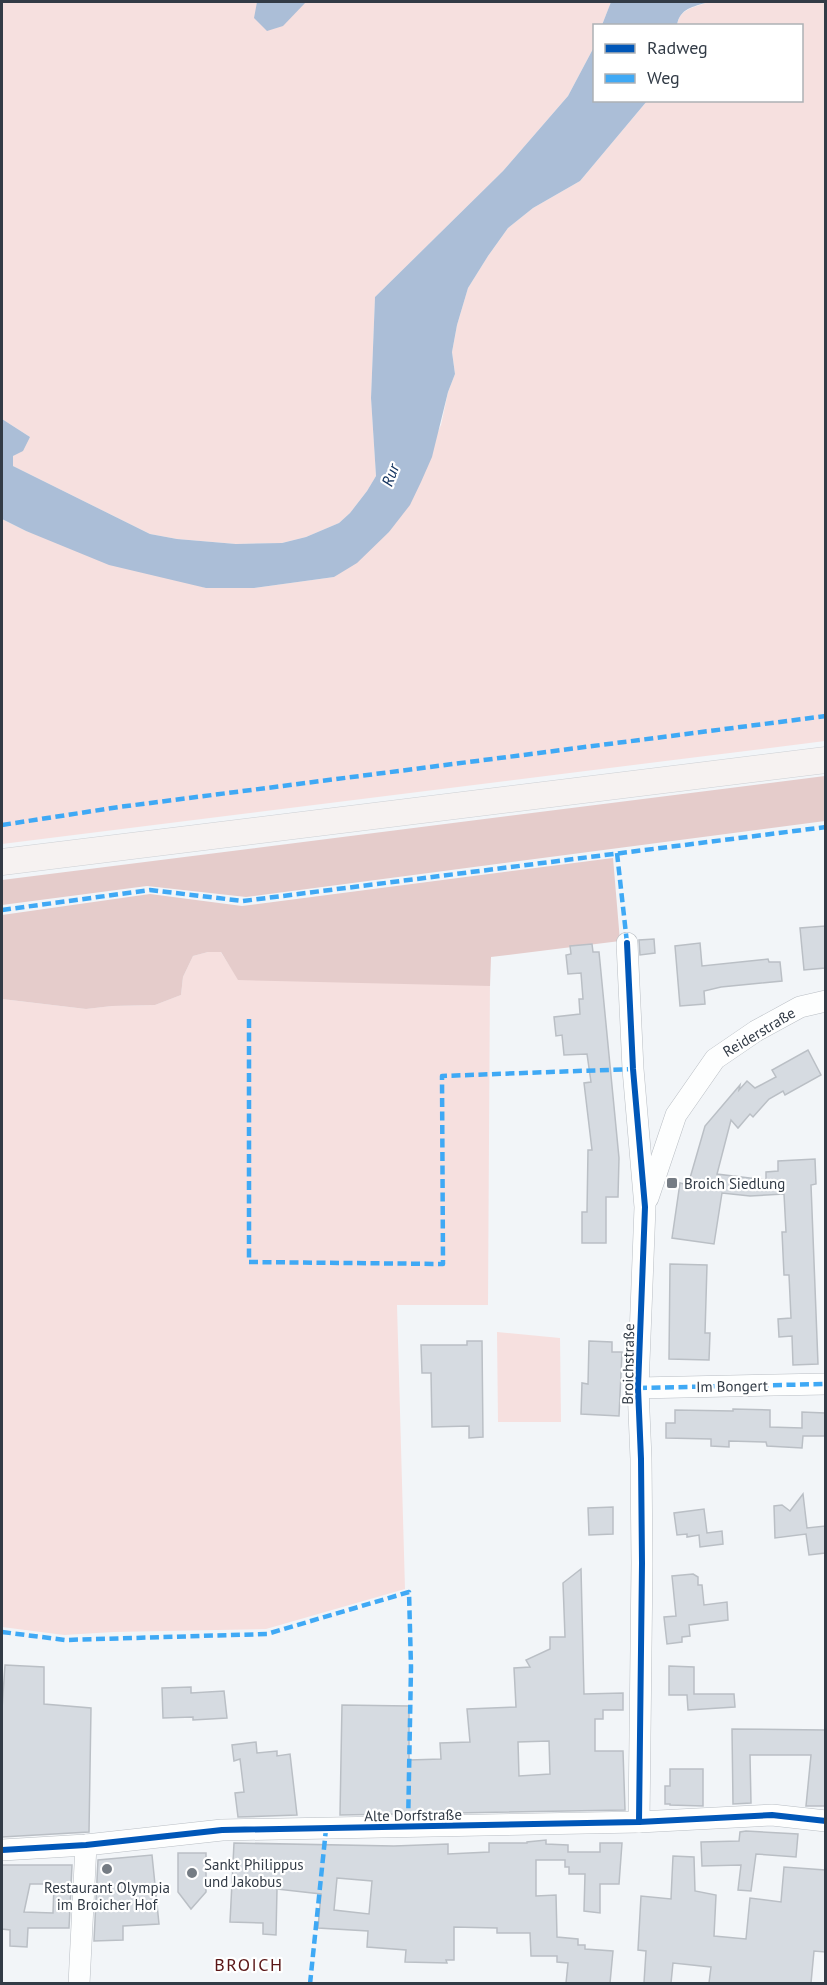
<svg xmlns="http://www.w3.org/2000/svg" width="827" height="1985" viewBox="0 0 827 1985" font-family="'PT Sans',sans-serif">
  <rect width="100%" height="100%" fill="#f2f5f8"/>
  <!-- green -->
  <g fill="#f6e0df">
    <polygon points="2,2 611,2 602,25 594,26 594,47 568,96 503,171 375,297 371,398 376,476 367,491 350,513 339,523 306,537 282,543 236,544 177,539 150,534 13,466 13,456 30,437 2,419"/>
    <path d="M708,2H825V741L2,844V519L26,531L206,588H254L334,577L389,532L441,425L448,392L455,374L452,352L457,325L468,288L488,256L508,228L533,208L580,181L647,101L802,100V26L677,25C680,8 694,8 708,2Z"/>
    <polygon points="220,951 235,974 490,976 488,1305 397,1305 405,1589 266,1629 114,1632 64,1635 2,1627 2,999 86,1009 112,1006 155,1005 181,995 183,977 193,956 208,952"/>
    <polygon points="497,1332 560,1338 561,1422 498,1422"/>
  </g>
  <!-- forest -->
  <g fill="#e5cccb">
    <polygon points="825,776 825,821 246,897 147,886 2,905 2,880"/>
    <polygon points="613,858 620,941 491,957 490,986 238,980 221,952 208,952 193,956 183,977 181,995 155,1005 112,1006 86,1009 2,999 2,915 150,894 242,906"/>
  </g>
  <!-- water -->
  <g fill="#abbed7">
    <polygon points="257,2 306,2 283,26 267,31 254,18"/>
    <path d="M611,2H708C693,7 680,8 677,25H602Z"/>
    <polygon points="594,47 594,100 647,101 580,181 533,208 508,228 488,256 468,288 457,325 452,352 455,374 448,392 432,457 421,482 410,505 389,532 357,563 334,577 254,588 206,588 109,565 26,531 2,519 2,419 30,437 23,451 13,456 13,466 150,534 177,539 236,544 282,543 306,537 339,523 350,513 367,491 376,476 371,398 375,297 503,171 568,96"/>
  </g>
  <!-- building -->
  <g fill="#d6dbe1" stroke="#babfc5" stroke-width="1.5" fill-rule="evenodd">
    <polygon points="825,926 825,968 804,970 800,928"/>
    <polygon points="654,939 655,953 640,955 639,940"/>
    <polygon points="700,943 702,966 768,959 769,962 780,962 782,981 721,987 704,991 705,1004 680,1006 675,946"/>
    <polygon points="592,944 593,952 599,952 619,1158 618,1197 606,1197 606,1243 582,1243 582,1212 587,1212 588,1150 592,1150 584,1083 591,1082 587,1054 564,1055 562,1035 556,1036 554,1017 580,1014 579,999 583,999 581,973 568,974 566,955 571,954 570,946"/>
    <polygon points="808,1050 821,1075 785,1095 783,1091 769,1099 753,1117 750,1114 738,1128 731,1120 717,1174 766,1180 766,1172 778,1171 778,1161 815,1159 816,1184 811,1185 818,1364 793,1365 792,1336 779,1337 778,1319 791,1318 789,1275 784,1275 782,1232 786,1232 784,1194 750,1196 722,1193 714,1244 672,1238 680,1183 688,1185 705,1126 740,1085 739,1090 747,1081 755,1088 776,1077 772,1070"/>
    <polygon points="670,1264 707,1265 705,1333 710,1333 709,1360 669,1359"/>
    <polygon points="467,1341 482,1341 483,1437 469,1438 469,1426 432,1427 431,1373 422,1373 421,1345 467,1345"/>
    <polygon points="589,1341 612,1342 612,1352 622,1352 619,1416 581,1414 582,1383 588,1384"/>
    <polygon points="733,1409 770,1410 770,1427 802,1428 802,1412 825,1413 825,1436 803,1436 802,1448 767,1446 766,1442 729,1441 729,1447 711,1446 711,1439 666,1438 666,1423 675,1423 675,1410 733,1411"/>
    <polygon points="803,1494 807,1528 825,1526 825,1553 809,1555 806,1534 775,1538 774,1506 782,1505 790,1511"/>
    <polygon points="613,1507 613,1534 589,1535 588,1508"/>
    <polygon points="704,1509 707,1533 722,1531 723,1544 700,1547 699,1535 687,1537 687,1534 677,1535 674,1513"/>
    <path d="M581,1569L584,1694L623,1693V1710H603V1719H595V1751H623L625,1810L340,1815L342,1705L409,1706V1760L441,1759L440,1743L470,1742L467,1709L516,1707L514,1668L530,1667L526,1660L550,1649V1637H565L563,1583ZM549,1741L550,1774L519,1776L518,1742Z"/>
    <polygon points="693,1574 698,1577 698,1585 702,1585 704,1605 727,1602 728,1620 689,1625 690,1636 682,1637 682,1642 667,1644 664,1617 676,1616 672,1576"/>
    <polygon points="5,1665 44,1667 44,1704 91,1708 89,1832 2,1837 2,1709"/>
    <polygon points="669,1666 694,1667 694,1694 734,1694 735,1707 688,1710 687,1695 669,1695"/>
    <polygon points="191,1687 191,1693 224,1691 227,1718 193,1720 193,1717 163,1718 162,1688"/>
    <polygon points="732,1729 825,1730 825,1806 806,1806 811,1755 750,1755 751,1803 733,1804"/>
    <polygon points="256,1742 257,1753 277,1751 277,1756 290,1754 297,1815 238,1817 235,1793 244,1792 240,1759 234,1761 232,1745"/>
    <polygon points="670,1769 703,1769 703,1806 670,1805 670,1804 665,1804 665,1786 670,1786"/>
    <polygon points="746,1831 798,1834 796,1857 756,1854 751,1891 738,1890 741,1865 702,1866 701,1842 739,1841 740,1832"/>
    <path d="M546,1840V1844L568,1845V1852H600V1843H622L619,1884H600V1913L584,1911L585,1874H569V1867H565V1860H536V1896L556,1895L557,1937L578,1939V1945H585V1949L613,1951L610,1983H566L568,1963L557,1962V1956H531L530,1933H497V1928L454,1927V1960H446L447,1963L405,1962L406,1950L367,1947L368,1931L318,1928L321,1894L277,1889L276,1935L263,1934V1923L230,1922L234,1843L394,1846L448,1844V1854L489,1852V1843H527V1842ZM337,1878L372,1881L369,1914L334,1910Z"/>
    <polygon points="178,1853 206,1853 206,1892 191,1909 178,1892"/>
    <polygon points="152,1855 159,1924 123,1926 123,1940 94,1941 98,1860"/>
    <polygon points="673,1856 694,1857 695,1891 716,1895 714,1936 746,1939 750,1898 781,1902 784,1867 825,1870 825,1952 814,1951 811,1983 709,1983 711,1967 673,1963 671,1983 644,1983 646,1951 638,1950 641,1896 671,1899"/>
    <path d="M2,1865H72L69,1928H28L27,1947L10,1946V1930L2,1929ZM30,1884H54L53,1913L24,1912Z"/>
  </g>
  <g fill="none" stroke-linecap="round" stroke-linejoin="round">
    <!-- minor casing -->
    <g stroke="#b9bec4" stroke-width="22">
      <g id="minor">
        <polyline points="627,943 633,1069 645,1207 638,1388 641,1459 642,1563 639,1822"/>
        <polyline points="648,1198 676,1115 715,1059 756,1031 800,1007 826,1001"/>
        <polyline points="638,1388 826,1384"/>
        <polyline points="2,1850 86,1845 222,1830 639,1822 772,1815 826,1821"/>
        <polyline points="79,1984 86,1845"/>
      </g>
    </g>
    <!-- major casing -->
    <g stroke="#cdd0d4" stroke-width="27">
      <polyline id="major" points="2,862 826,760"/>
    </g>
    <!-- minor -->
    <use href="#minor" stroke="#fdfefe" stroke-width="21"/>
    <!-- major -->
    <use href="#major" stroke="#f6f2f1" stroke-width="26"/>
    <!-- quiet -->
    <g stroke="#3fa9f5" stroke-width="4.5" stroke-dasharray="9 4.5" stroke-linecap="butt">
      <polyline points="2,825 119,807 826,716"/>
      <polyline points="617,853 627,943"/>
      <polyline points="2,910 150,890 243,901 826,827"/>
      <polyline points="249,1019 249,1262 443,1264 442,1076 633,1069"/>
      <polyline points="638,1388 826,1384"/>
      <polyline points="2,1632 65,1640 267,1634 409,1592 411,1667 408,1828"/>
      <polyline points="310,1984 326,1829"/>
    </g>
    <!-- cycleway casing -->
    <g stroke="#fff" stroke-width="10">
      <g id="cycleway">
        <polyline points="627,943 633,1069 645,1207 638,1388 641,1459 642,1563 639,1822"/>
        <polyline points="2,1850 86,1845 222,1830 639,1822 772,1815 826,1821"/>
      </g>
    </g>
    <!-- cycleway -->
    <use href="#cycleway" stroke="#0057b8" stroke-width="6"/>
  </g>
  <!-- markers -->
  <g fill="#757c84" stroke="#fff" stroke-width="2">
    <rect x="666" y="1177" width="12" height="12" rx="3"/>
    <circle cx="107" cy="1869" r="6"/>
    <circle cx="192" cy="1873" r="6"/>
  </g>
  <g text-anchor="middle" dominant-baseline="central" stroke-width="4.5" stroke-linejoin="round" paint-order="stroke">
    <!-- street labels -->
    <g font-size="15" fill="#323b46" stroke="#fff">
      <text transform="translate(759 1032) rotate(-31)">Reiderstraße</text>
      <text transform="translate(628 1364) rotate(-89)">Broichstraße</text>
      <text transform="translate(732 1386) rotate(-1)">Im Bongert</text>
      <text transform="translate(413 1815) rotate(-1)">Alte Dorfstraße</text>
    </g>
    <!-- poi labels -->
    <g font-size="15" fill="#323b46" stroke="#fff" text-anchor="start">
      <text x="684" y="1183">Broich Siedlung</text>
      <text x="204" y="1864">Sankt Philippus<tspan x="204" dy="17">und Jakobus</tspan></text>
      <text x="107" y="1887" text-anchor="middle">Restaurant Olympia<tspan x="107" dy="17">im Broicher Hof</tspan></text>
    </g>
    <!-- water labels -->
    <g font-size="16" font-style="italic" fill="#0e2f5c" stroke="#fff">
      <text transform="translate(390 475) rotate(-70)">Rur</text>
    </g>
    <!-- quarter labels -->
    <g font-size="18" letter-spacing="1.5" fill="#5a1617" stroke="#fff">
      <text x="249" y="1964">BROICH</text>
    </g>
  </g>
  <!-- border -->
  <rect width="827" height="1985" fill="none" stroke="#323b46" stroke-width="6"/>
  <!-- legend -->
  <rect x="593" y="24" width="210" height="78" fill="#ffffff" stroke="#adb1b5" stroke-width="1.5"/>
  <rect x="605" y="44" width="30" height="9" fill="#0057b8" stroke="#adb1b5" stroke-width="1.5"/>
  <text x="647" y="54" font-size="18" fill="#323b46">Radweg</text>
  <rect x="605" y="74" width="30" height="9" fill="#3fa9f5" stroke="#adb1b5" stroke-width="1.5"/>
  <text x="647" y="84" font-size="18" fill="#323b46">Weg</text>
</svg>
